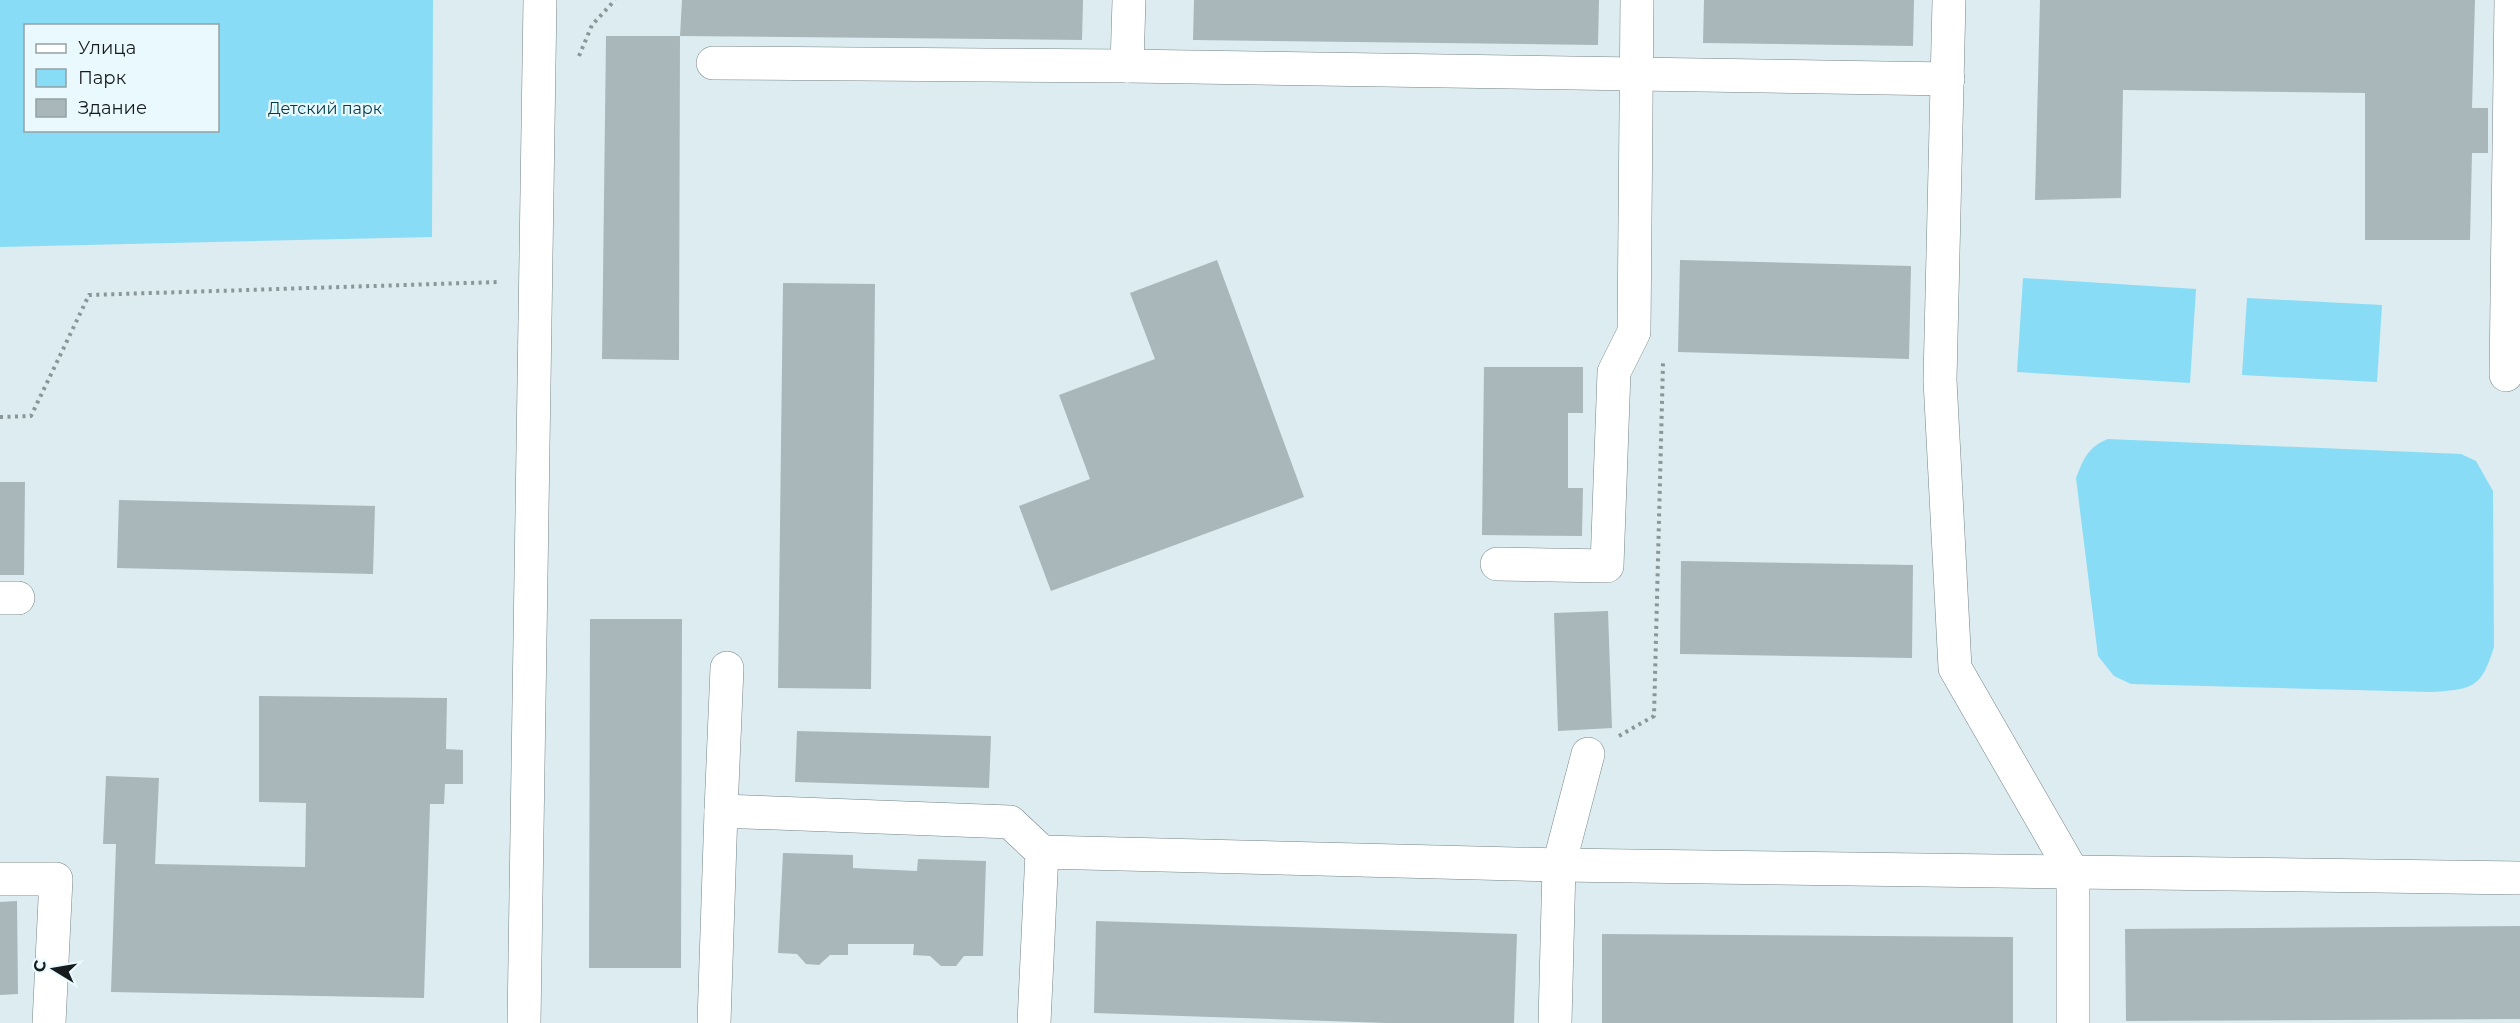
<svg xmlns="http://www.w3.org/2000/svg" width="2520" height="1023" viewBox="0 0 2520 1023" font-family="Montserrat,sans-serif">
  <rect width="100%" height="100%" fill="#ddecf0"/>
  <!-- green -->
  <g fill="#88dcf6" fill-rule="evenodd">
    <path d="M0,0H433L432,237L0,247ZM26,26H218V130H26Z"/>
    <polygon points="2023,278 2196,289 2190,383 2017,372"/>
    <polygon points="2247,298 2382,305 2377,382 2242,375"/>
    <path d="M2108,439L2461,454L2476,461L2493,491L2494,647C2481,688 2474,689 2431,692L2131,684L2114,676L2098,656L2076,478C2083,459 2089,446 2108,439Z"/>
  </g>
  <!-- building -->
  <g fill="#a9b7bb">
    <polygon points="682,0 1083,0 1082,40 680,36 679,360 602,359 606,36 680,36"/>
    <polygon points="1194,0 1599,0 1598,45 1193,40"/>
    <polygon points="1704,0 1914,0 1913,46 1703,43"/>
    <polygon points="2040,0 2475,0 2472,108 2488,108 2488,153 2472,153 2470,240 2365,240 2365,93 2123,90 2121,198 2035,200"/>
    <polygon points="1217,260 1304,497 1051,591 1019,506 1090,479 1059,395 1155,359 1130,293"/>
    <polygon points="1680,260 1911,266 1909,359 1678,352"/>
    <polygon points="783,283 875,284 871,689 778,688"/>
    <polygon points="1484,367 1583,367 1583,413 1568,413 1568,488 1583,488 1582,536 1482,535"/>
    <polygon points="0,482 25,482 24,575 0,575"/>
    <polygon points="119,500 375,506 373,574 117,568"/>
    <polygon points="1681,561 1913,565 1912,658 1680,654"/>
    <polygon points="1608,611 1612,728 1558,731 1554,613"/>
    <polygon points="590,619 682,619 681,968 589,968"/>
    <polygon points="259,696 447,698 446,749 463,750 463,784 445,784 444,804 430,804 424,998 111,992 116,844 103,844 106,776 159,778 155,864 305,867 306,803 259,802"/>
    <polygon points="797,731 991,736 989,788 795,782"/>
    <polygon points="783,853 853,855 853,868 917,871 918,859 986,861 983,956 964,956 956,966 941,966 930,956 913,955 914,944 848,944 848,955 830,955 819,965 806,964 797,954 778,953"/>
    <polygon points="17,901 18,994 0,995 0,902"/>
    <polygon points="1096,921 1517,934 1514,1023 1386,1023 1094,1013"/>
    <polygon points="2520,926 2520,1019 2126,1021 2125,929"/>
    <polygon points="1602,934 2013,937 2013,1023 1602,1023"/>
  </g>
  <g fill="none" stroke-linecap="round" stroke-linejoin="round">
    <!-- minor casing -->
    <g stroke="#768488" stroke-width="34">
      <g id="minor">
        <polyline points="1949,0 1940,380 1955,668 2073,873 2073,1023"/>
        <polyline points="713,63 1127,66 1948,79"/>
        <polyline points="1127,66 1129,0"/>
        <polyline points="2506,375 2511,0"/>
        <polyline points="1497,564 1607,566 1614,372 1634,332 1637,0"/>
        <polyline points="0,598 18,598"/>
        <polyline points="721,811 727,668"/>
        <polyline points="0,879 56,879 49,1023"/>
        <polyline points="524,1023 540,0"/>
        <polyline points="714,1023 721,811 1010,822 1042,852"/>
        <polyline points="1034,1023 1042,852 1559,865 1588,754"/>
        <polyline points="1555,1023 1559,865 2520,878"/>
      </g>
    </g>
    <!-- path -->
    <g stroke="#8b9699" stroke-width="4" stroke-dasharray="3 4.5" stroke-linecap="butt">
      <polyline points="579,56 592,25 615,0"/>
      <polyline points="0,417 31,416 89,295 499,282"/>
      <polyline points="1619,736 1654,716 1663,363"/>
    </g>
    <!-- minor -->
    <use href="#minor" stroke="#fff" stroke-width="33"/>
  </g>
  <g text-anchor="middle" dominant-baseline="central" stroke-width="4.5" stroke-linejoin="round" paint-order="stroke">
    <!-- park labels -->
    <g font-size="16" fill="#013c49" stroke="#eaf9fe">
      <text x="325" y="108">Детский парк</text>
    </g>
  </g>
  <!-- legend -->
  <rect x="24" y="24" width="195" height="108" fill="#eaf9fe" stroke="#95a1a4" stroke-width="1.5"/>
  <rect x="36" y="44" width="30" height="9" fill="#ffffff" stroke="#95a1a4" stroke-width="1.5"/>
  <text x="78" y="54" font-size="18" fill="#161c1d">Улица</text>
  <rect x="36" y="69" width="30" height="18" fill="#88dcf6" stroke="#95a1a4" stroke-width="1.5"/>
  <text x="78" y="84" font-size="18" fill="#161c1d">Парк</text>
  <rect x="36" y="99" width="30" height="18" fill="#a9b7bb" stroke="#95a1a4" stroke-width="1.5"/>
  <text x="78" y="114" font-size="18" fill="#161c1d">Здание</text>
  <!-- north arrow -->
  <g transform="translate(54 969) rotate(281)" stroke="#eaf9fe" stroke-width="4.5" paint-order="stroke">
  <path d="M0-4.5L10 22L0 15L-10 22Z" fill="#161c1d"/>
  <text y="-9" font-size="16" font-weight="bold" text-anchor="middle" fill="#161c1d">С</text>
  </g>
</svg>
